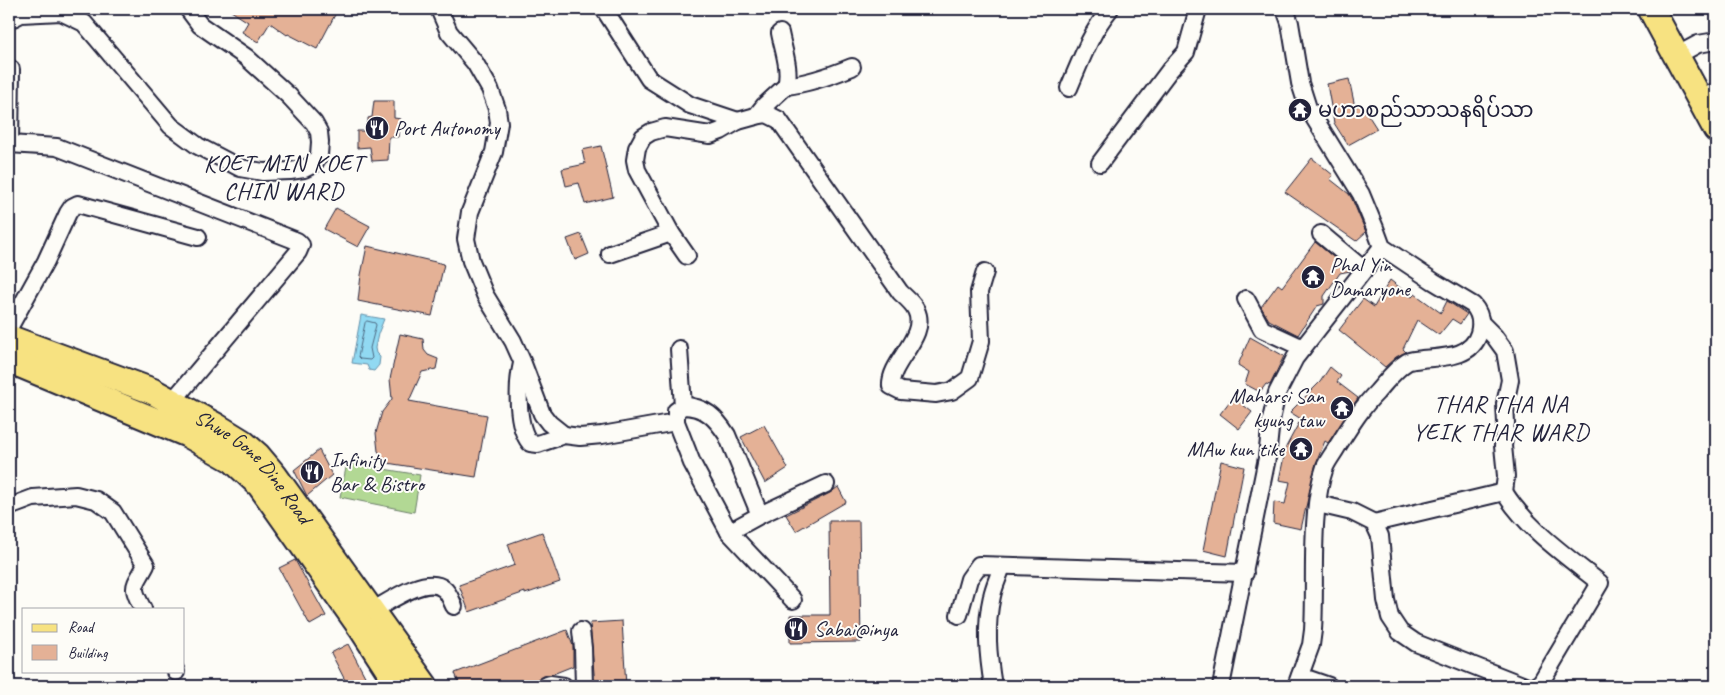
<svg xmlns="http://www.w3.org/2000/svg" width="1725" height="695" viewBox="0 0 1725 695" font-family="Caveat,'Noto Sans Myanmar',sans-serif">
  <rect width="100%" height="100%" fill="#fdfcf7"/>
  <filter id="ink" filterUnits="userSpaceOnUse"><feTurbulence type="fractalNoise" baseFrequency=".02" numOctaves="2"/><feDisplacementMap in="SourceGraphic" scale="10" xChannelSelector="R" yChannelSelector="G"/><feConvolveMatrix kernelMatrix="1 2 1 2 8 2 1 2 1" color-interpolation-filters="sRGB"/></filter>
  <g filter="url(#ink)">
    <!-- green -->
    <polygon fill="#b2d894" stroke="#6a7d68" points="347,463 420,475 414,512 340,497"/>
    <!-- water -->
    <polygon fill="#91d9f2" stroke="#6590a9" points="361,315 384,319 378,334 375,348 376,353 380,357 379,365 374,371 369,370 367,365 352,363"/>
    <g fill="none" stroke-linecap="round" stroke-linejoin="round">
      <!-- shore -->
      <polygon stroke="#4e6b84" stroke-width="1" points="367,321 375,323 376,325 370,348 372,358 370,360 360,359 358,357 365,323"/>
    </g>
    <!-- building -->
    <g fill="#e4b196" stroke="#22223b">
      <polygon points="228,9 338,9 317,49 288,34 287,35 270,23 258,42 242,32 248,22"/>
      <polygon points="1349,79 1355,107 1361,104 1377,129 1348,145 1334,123 1327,84"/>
      <polygon points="374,101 394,101 394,118 401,119 399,137 389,137 388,160 372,161 370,147 357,148 357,131 368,131 368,118 372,117"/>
      <polygon points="601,146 613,197 585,204 579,183 566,186 562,169 585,164 582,150"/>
      <polygon points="1312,158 1333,175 1330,179 1349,194 1352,199 1366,232 1356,241 1285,192"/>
      <polygon points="336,208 370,226 358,247 324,229"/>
      <polygon points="581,234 589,254 575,260 567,239"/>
      <polygon points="1315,242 1350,271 1340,273 1324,296 1324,304 1317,306 1298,335 1269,320 1261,307 1278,284 1282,287"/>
      <polygon points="367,246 444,264 432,316 358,301 361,275"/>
      <polygon points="1390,280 1412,297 1415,294 1441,313 1447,301 1467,314 1460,324 1452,319 1439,335 1417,320 1403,349 1406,352 1396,357 1385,367 1339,330 1363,299 1374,307"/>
      <polygon points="400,334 423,339 424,350 428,355 438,359 436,369 422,372 409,401 487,415 476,477 387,463 378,451 376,433 382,412 392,399 390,379"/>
      <polygon points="1250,337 1284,356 1270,385 1266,384 1260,392 1245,384 1249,372 1238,365"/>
      <polygon points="1330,367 1341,376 1337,382 1358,398 1328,443 1325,441 1316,463 1301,529 1273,523 1274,502 1285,504 1290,482 1279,480 1286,447 1301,419 1290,412 1320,382"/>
      <polygon points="1233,397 1252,412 1239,429 1220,414"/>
      <polygon points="764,425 788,468 765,483 741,437"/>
      <polygon points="319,450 332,475 307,496 294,470"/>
      <polygon points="1221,461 1244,467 1227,556 1203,550"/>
      <polygon points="838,487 846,502 796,531 786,515 830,493"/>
      <polygon points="829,521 859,521 861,642 790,643 790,615 830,615"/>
      <polygon points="542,532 560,582 525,594 525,592 469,612 459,585 515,565 508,544"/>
      <polygon points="295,560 326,616 310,625 279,568"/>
      <polygon points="622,621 626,686 595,686 590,623"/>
      <polygon points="567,630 573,646 573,666 553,674 541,677 536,681 521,686 460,686 455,673"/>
      <polygon points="348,644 370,686 348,686 331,653"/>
    </g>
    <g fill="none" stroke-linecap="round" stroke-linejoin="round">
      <!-- minor casing -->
      <g stroke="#22223b" stroke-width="20">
        <g id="minor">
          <polyline points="439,9 449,32 475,63 490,89 497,109 499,123 494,152 470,212 466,239 471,261 485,295 513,341 522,361 542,414 549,423 564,435"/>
          <polyline points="604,9 649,79 690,105 738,121"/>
          <path d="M1285,9L1290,23L1300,83L1308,108L1361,194L1375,228L1382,247L1433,281L1473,305C1480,313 1482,322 1479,333C1472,358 1443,357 1422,359C1417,360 1411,360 1407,362C1395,369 1386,382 1377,392C1361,408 1349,428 1337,447C1333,454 1328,460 1325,467C1309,513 1316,581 1313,630L1311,645L1296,686"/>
          <polyline points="9,20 21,14 61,12 84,23 171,126 198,146 240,168 263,172 290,171 304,169 314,164 319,155 320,142 319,132 314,123 289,96 246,57 200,25 188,9"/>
          <polyline points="1676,56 1698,44 1716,41"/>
          <path d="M786,86C810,83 830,76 852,67"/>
          <path d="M1069,88C1081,60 1091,32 1110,9"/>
          <polyline points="1700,100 1716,91"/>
          <path d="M756,116L764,106L786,86C791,70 783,49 780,33"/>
          <polyline points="9,144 57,147 297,241 301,245 298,252 166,409"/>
          <polyline points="10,144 11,69"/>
          <polyline points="1100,163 1169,71 1186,52 1198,9"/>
          <polyline points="1321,234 1364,270"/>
          <polyline points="610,254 671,233"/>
          <path d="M687,256L671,233L637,170L635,160L637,148L643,137L651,132L665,128L710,135L721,131L738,121L756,116L767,114L779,120L900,292C905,297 913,303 916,310C929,336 889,362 891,386L901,391L936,394L952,391L970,378L981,341L979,292L985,272"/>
          <polyline points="1246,299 1262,329 1303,348"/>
          <polyline points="1482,324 1494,336 1505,351 1510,380 1505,404 1506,423 1503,446 1506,476 1504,492"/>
          <polyline points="9,328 46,261 68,213 72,207 78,204 198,237"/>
          <polyline points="679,349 683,406"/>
          <path d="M522,363C517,384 516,426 530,443L538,444L564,435L580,437L602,435L676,422"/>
          <polyline points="1318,504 1352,512 1374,523 1380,536 1386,600 1390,617 1400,632 1416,643 1525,686"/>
          <path d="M9,507L33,498L76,495L96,500L113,512L146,565C134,588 130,585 143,609"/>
          <path d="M760,515L727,435C716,418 705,406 683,406L676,411V422L692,463L729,532L793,600"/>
          <path d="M1374,523L1504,492C1528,530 1565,555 1600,583L1541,682L1535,686"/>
          <polyline points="729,532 760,515 826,484"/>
          <path d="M372,611C388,602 427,574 444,589C449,593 451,600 454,606"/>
          <polyline points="959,615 969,579 979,565 1245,573"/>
          <polyline points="581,631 583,648 584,686"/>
          <polyline points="176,671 176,672"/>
          <polyline points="1300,676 1329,686"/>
          <polyline points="544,686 550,684 564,686"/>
          <path d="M993,686C988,656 985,626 992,596C994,586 999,576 1002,566"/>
          <polyline points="1221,686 1267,458 1271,420 1277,393 1295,358 1382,247"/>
        </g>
      </g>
      <!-- primary casing -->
      <g stroke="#22223b" stroke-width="29">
        <g id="primary">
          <polyline points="1651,9 1716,129"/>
          <path id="s1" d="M9,338L152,391L216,426L242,442L258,456L274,475L425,686"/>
          <polyline points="9,360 187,434 233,460 260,485 362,629 399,686"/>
        </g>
      </g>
      <!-- minor -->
      <use href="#minor" stroke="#fdfcf7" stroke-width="16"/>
      <!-- primary -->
      <use href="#primary" stroke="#f7e281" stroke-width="25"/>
    </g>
  </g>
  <!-- icons -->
  <defs>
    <g id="temple-disc" transform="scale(1.25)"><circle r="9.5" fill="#22223b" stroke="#fdfcf7"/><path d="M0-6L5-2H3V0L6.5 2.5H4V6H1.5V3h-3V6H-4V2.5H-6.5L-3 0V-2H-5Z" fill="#fff"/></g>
    <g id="restaurant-disc" transform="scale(1.25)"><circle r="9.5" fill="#22223b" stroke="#fdfcf7"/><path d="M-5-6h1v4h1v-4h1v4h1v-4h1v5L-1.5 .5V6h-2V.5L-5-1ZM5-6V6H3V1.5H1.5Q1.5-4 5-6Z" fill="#fff"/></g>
  </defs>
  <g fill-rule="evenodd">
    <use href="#temple-disc" x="1300" y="110"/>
    <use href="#restaurant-disc" x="377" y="128"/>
    <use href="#temple-disc" x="1313" y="277"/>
    <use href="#temple-disc" x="1342" y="408"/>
    <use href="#temple-disc" x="1301" y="449"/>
    <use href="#restaurant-disc" x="312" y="472"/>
    <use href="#restaurant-disc" x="796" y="629"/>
  </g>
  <g text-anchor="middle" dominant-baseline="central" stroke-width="4" stroke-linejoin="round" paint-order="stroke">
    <!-- poi labels -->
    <g font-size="21" fill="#22223b" stroke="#fdfcf7" text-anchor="start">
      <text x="1318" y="110">မဟာစည်သာသနရိပ်သာ</text>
      <text x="394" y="128">Port Autonomy</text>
      <text x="1330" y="265">Phal Yin<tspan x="1330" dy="24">Damaryone</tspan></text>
      <text x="1324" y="396" text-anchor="end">Maharsi San<tspan x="1324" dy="24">kyung taw</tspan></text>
      <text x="1284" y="449" text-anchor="end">MAw kun tike</text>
      <text x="330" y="460">Infinity<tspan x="330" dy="24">Bar &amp; Bistro</tspan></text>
      <text x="814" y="629">Sabai@inya</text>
    </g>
    <!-- street labels -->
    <g font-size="21" fill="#22223b" stroke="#fdfcf7">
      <text stroke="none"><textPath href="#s1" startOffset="281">Shwe Gone Dine Road</textPath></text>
    </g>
    <!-- quarter labels -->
    <g font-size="24" letter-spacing="1" fill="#22223b" stroke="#fdfcf7">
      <text x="284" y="163">KOET MIN KOET<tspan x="284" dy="28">CHIN WARD</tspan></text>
      <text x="1501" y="404">THAR THA NA<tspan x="1501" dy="28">YEIK THAR WARD</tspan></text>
    </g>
  </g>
  <!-- margin -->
  <rect width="1725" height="695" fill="none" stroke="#fdfcf7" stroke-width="30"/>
  <rect x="15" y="15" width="1695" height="665" fill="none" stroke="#22223b" stroke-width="2" filter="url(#ink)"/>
  <!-- legend -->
  <rect x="22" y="608" width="162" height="65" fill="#fdfcf7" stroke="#a5a5ac"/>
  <rect x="32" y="624" width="25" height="8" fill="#f7e281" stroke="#a5a5ac"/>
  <text x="68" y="632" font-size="15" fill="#22223b">Road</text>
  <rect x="32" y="645" width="25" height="15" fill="#e4b196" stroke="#a5a5ac"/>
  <text x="68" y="658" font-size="15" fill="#22223b">Building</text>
</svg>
